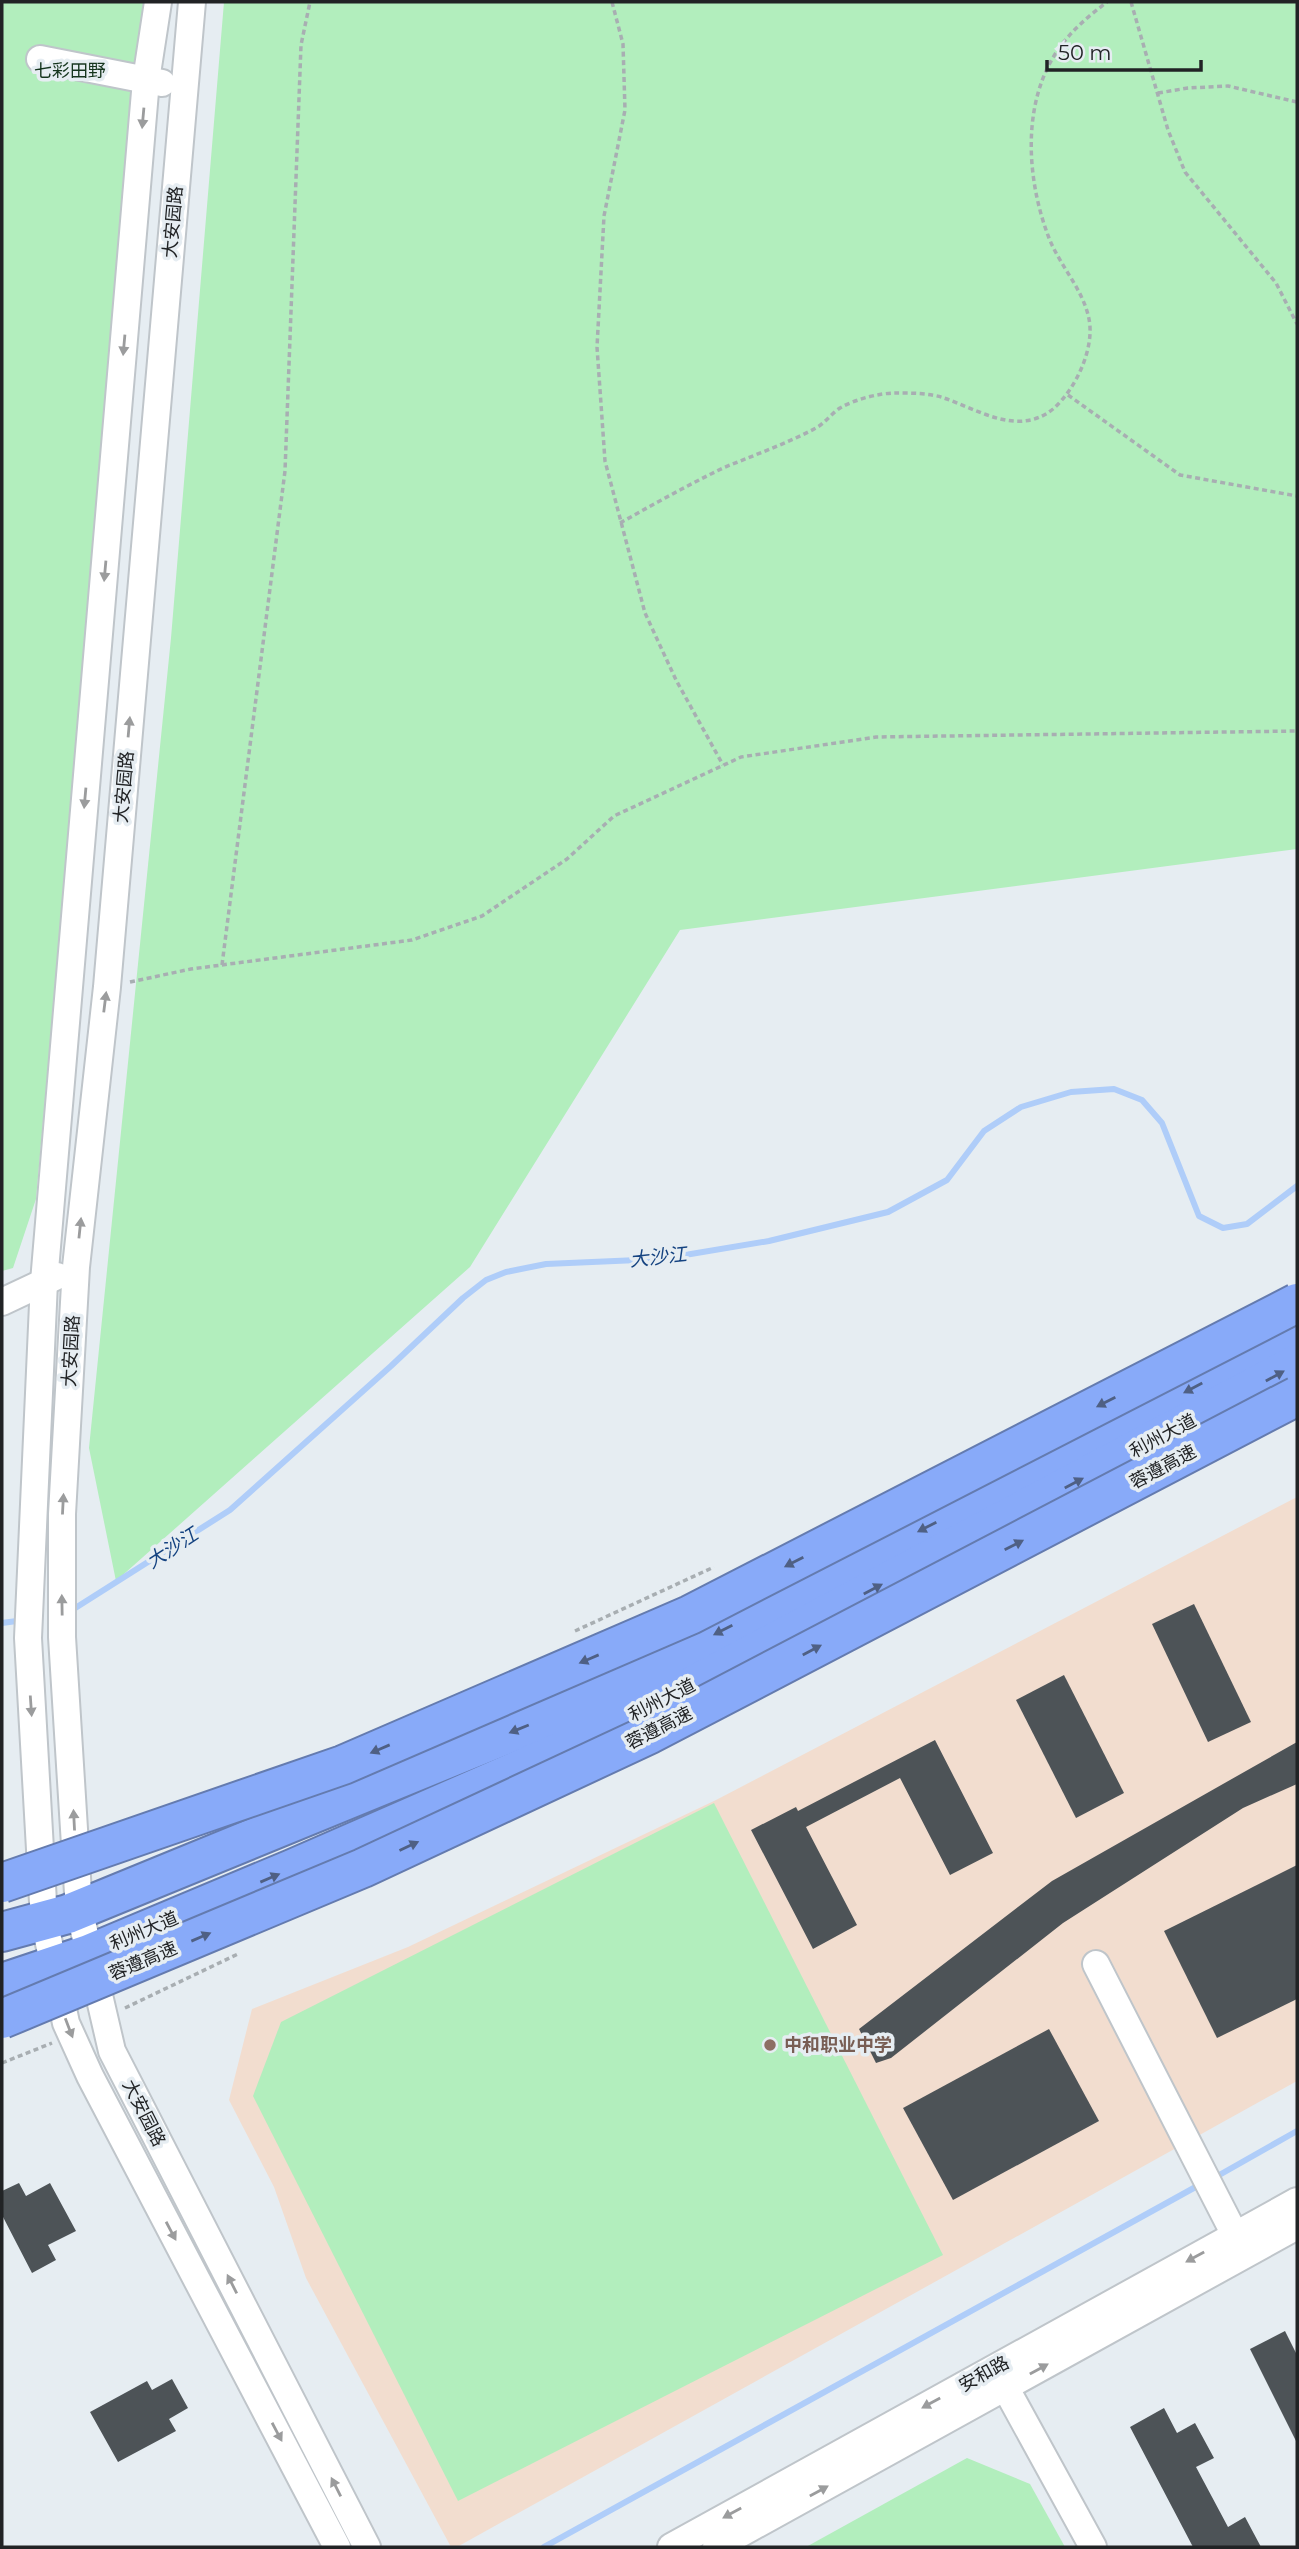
<svg xmlns="http://www.w3.org/2000/svg" width="1299" height="2549" viewBox="0 0 1299 2549" font-family="Montserrat,'Noto Sans SC',sans-serif">
  <rect width="100%" height="100%" fill="#e6edf2"/>
  <!-- education -->
  <polygon fill="#f2ddcf" points="1297,1497 1297,2081 457,2547 451,2547 306,2278 274,2187 229,2100 252,2009 408,1947 716,1800"/>
  <!-- green -->
  <g fill="#b2eebd">
    <polygon points="2,2 144,2 36,1199 13,1268 2,1271"/>
    <polygon points="224,2 1297,2 1297,849 680,930 470,1267 116,1581 89,1448 171,638"/>
    <polygon points="714,1803 943,2255 458,2501 253,2096 281,2022"/>
    <polygon points="967,2458 1030,2484 1065,2547 806,2547"/>
  </g>
  <g fill="none" stroke-linecap="round" stroke-linejoin="round">
    <!-- stream -->
    <g stroke="#afcdf9" stroke-width="6">
      <polyline points="69,1612 230,1510 391,1366 463,1298 486,1280 506,1272 546,1264 661,1259 769,1241 888,1212 947,1180 984,1131 1021,1107 1071,1092 1114,1089 1142,1100 1162,1123 1199,1216 1223,1228 1247,1224 1297,1186"/>
      <polyline points="2,1623 24,1620"/>
      <polyline points="1214,2178 1297,2131"/>
      <polyline points="544,2547 1201,2184"/>
    </g>
  </g>
  <!-- building -->
  <g fill="#4d5357">
    <polygon points="1194,1604 1251,1722 1208,1742 1152,1624"/>
    <polygon points="1064,1675 1124,1793 1076,1818 1016,1700"/>
    <polygon points="935,1740 993,1853 950,1875 900,1778 806,1827 857,1925 813,1949 751,1830 796,1807 798,1811"/>
    <polygon points="1297,1742 1297,1784 1243,1808 1063,1923 891,2058 876,2063 859,2029 1052,1881"/>
    <polygon points="1297,1865 1297,1999 1217,2038 1164,1931"/>
    <polygon points="1049,2029 1099,2121 953,2200 903,2108"/>
    <polygon points="19,2183 26,2196 50,2183 76,2231 48,2245 56,2260 32,2273 2,2215 2,2191"/>
    <polygon points="1285,2331 1297,2355 1297,2443 1250,2349"/>
    <polygon points="172,2379 188,2408 169,2419 176,2431 118,2462 90,2412 147,2381 152,2390"/>
    <polygon points="1164,2408 1177,2433 1195,2423 1214,2458 1196,2467 1228,2527 1245,2517 1261,2547 1193,2547 1130,2427"/>
  </g>
  <g fill="none" stroke-linecap="round" stroke-linejoin="round">
    <!-- minor casing -->
    <g stroke="#bfc5ca" stroke-width="30">
      <g id="minor">
        <polyline points="158,2 146,80 44,1282 28,1638 44,1920 66,2023 90,2076 337,2547"/>
        <polyline points="192,2 107,987 76,1267 62,1514 62,1637 79,1909 112,2051 367,2547"/>
        <polyline points="40,59 162,83"/>
        <polyline points="2,1302 57,1276"/>
        <polyline points="1096,1964 1235,2235"/>
        <polyline points="998,2374 1093,2547"/>
        <polyline points="671,2547 1297,2201"/>
        <polyline points="716,2547 1297,2226"/>
      </g>
    </g>
    <!-- highway casing -->
    <g stroke="#647baf" stroke-width="42">
      <g id="highway">
        <polyline points="2,1932 68,1914 566,1710 938,1521 1297,1334"/>
        <polyline points="2,1983 89,1954 292,1869 562,1751 690,1687 1297,1364"/>
      </g>
    </g>
    <!-- path -->
    <g stroke="#a8aeb2" stroke-width="3.5" stroke-dasharray="5 3.5" stroke-linecap="butt">
      <polyline points="612,2 623,44 625,110 604,216 597,347 605,461 645,613 676,680 723,765"/>
      <polyline points="1131,2 1168,130 1185,172 1276,283 1297,324"/>
      <polyline points="1158,93 1188,88 1228,86 1297,102"/>
      <polyline points="1068,395 1180,475 1297,496"/>
      <path d="M620,523C654,504 688,485 723,468C754,455 786,444 816,428C825,423 831,414 840,408C856,399 879,393 896,393C911,393 930,393 944,398C979,410 1018,437 1053,409C1075,390 1095,349 1089,319C1083,289 1060,266 1049,238C1025,176 1020,91 1068,37C1079,24 1094,12 1107,2"/>
      <polyline points="222,965 285,471 301,45 310,2"/>
      <polyline points="130,982 191,969 412,940 482,916 567,859 614,816 741,757 876,737 1297,731"/>
      <polyline points="575,1631 714,1567"/>
      <polyline points="125,2008 238,1954"/>
      <polyline points="2,2063 52,2043"/>
    </g>
    <!-- minor -->
    <use href="#minor" stroke="#fff" stroke-width="26"/>
    <!-- highway -->
    <use href="#highway" stroke="#88aaf9" stroke-width="38"/>
    <!-- highway-bridge casing -->
    <g stroke="#647baf" stroke-width="42" stroke-linecap="butt">
      <g id="highway-bridge">
        <polyline points="2,1883 343,1765 690,1615 1297,1303"/>
        <polyline points="2,2019 363,1868 650,1734 1297,1396"/>
      </g>
    </g>
    <!-- highway-bridge -->
    <use href="#highway-bridge" stroke="#88aaf9" stroke-width="38"/>
  </g>
  <!-- one-way arrows -->
  <defs><path id="oneway-solid" d="M-6-.8H1V-3.2L6.5 0L1 3.2V.8H-6Z" transform="scale(1.75)"/></defs>
  <g fill="#9b9c9d">
    <use href="#oneway-solid" transform="translate(143 118) rotate(95)"/>
    <use href="#oneway-solid" transform="translate(124 345) rotate(95)"/>
    <use href="#oneway-solid" transform="translate(105 571) rotate(95)"/>
    <use href="#oneway-solid" transform="translate(129 727) rotate(-85)"/>
    <use href="#oneway-solid" transform="translate(85 798) rotate(95)"/>
    <use href="#oneway-solid" transform="translate(105 1002) rotate(-83)"/>
    <use href="#oneway-solid" transform="translate(80 1228) rotate(-84)"/>
    <use href="#oneway-solid" transform="translate(63 1504) rotate(-87)"/>
    <use href="#oneway-solid" transform="translate(62 1605) rotate(-91)"/>
    <use href="#oneway-solid" transform="translate(31 1706) rotate(86)"/>
    <use href="#oneway-solid" transform="translate(74 1820) rotate(-93)"/>
    <use href="#oneway-solid" transform="translate(69 2028) rotate(69)"/>
    <use href="#oneway-solid" transform="translate(171 2231) rotate(62)"/>
    <use href="#oneway-solid" transform="translate(1195 2257) rotate(151)"/>
    <use href="#oneway-solid" transform="translate(232 2284) rotate(-117)"/>
    <use href="#oneway-solid" transform="translate(1039 2369) rotate(-29)"/>
    <use href="#oneway-solid" transform="translate(931 2403) rotate(151)"/>
    <use href="#oneway-solid" transform="translate(277 2432) rotate(62)"/>
    <use href="#oneway-solid" transform="translate(336 2487) rotate(-117)"/>
    <use href="#oneway-solid" transform="translate(819 2491) rotate(-29)"/>
    <use href="#oneway-solid" transform="translate(732 2513) rotate(151)"/>
  </g>
  <g fill="#4f6084">
    <use href="#oneway-solid" transform="translate(1275 1376) rotate(-29)"/>
    <use href="#oneway-solid" transform="translate(1193 1388) rotate(152)"/>
    <use href="#oneway-solid" transform="translate(1106 1402) rotate(153)"/>
    <use href="#oneway-solid" transform="translate(1074 1483) rotate(-28)"/>
    <use href="#oneway-solid" transform="translate(927 1527) rotate(153)"/>
    <use href="#oneway-solid" transform="translate(1014 1545) rotate(-27)"/>
    <use href="#oneway-solid" transform="translate(794 1562) rotate(153)"/>
    <use href="#oneway-solid" transform="translate(873 1589) rotate(-28)"/>
    <use href="#oneway-solid" transform="translate(723 1630) rotate(153)"/>
    <use href="#oneway-solid" transform="translate(812 1650) rotate(-28)"/>
    <use href="#oneway-solid" transform="translate(589 1659) rotate(157)"/>
    <use href="#oneway-solid" transform="translate(519 1729) rotate(158)"/>
    <use href="#oneway-solid" transform="translate(380 1749) rotate(157)"/>
    <use href="#oneway-solid" transform="translate(409 1846) rotate(-25)"/>
    <use href="#oneway-solid" transform="translate(270 1878) rotate(-23)"/>
    <use href="#oneway-solid" transform="translate(201 1937) rotate(-23)"/>
  </g>
  <!-- markers -->
  <circle fill="#8d6e63" stroke="#e6edf2" stroke-width="2.5" cx="770" cy="2045" r="7"/>
  <g text-anchor="middle" dominant-baseline="central" stroke-width="7" stroke-linejoin="round" paint-order="stroke">
    <!-- park labels -->
    <g font-size="18" fill="#15351d" stroke="#e6edf2">
      <text x="70" y="71">七彩田野</text>
    </g>
    <!-- street labels -->
    <g font-size="18" fill="#212325" stroke="#e6edf2">
      <text transform="translate(173 222) rotate(-85)">大安园路</text>
      <text transform="translate(124 787) rotate(-85)">大安园路</text>
      <text transform="translate(71 1351) rotate(-87)">大安园路</text>
      <text transform="translate(1163 1436) rotate(-28)">利州大道</text>
      <text transform="translate(1163 1467) rotate(-28)">蓉遵高速</text>
      <text transform="translate(662 1700) rotate(-27)">利州大道</text>
      <text transform="translate(659 1728) rotate(-27)">蓉遵高速</text>
      <text transform="translate(144 1931) rotate(-23)">利州大道</text>
      <text transform="translate(143 1961) rotate(-23)">蓉遵高速</text>
      <text transform="translate(144 2113) rotate(63)">大安园路</text>
      <text transform="translate(984 2374) rotate(-29)">安和路</text>
    </g>
    <!-- education labels -->
    <g font-size="18" font-weight="bold" fill="#785e54" stroke="#e6edf2" text-anchor="start">
      <text x="784" y="2045">中和职业中学</text>
    </g>
    <!-- water labels -->
    <g font-size="19" font-style="italic" fill="#154381" stroke="#e6edf2">
      <text transform="translate(658 1257) rotate(-6)">大沙江</text>
      <text transform="translate(172 1548) rotate(-33)">大沙江</text>
    </g>
  </g>
  <!-- border -->
  <rect width="1299" height="2549" fill="none" stroke="#212325" stroke-width="7"/>
  <!-- scale -->
  <path d="M1047 60v10h154v-10" fill="none" stroke="#212325" stroke-width="3.5"/>
  <text x="1058" y="60" font-size="21" fill="#212325" stroke="#e6edf2" stroke-width="5" paint-order="stroke">50 m</text>
</svg>
